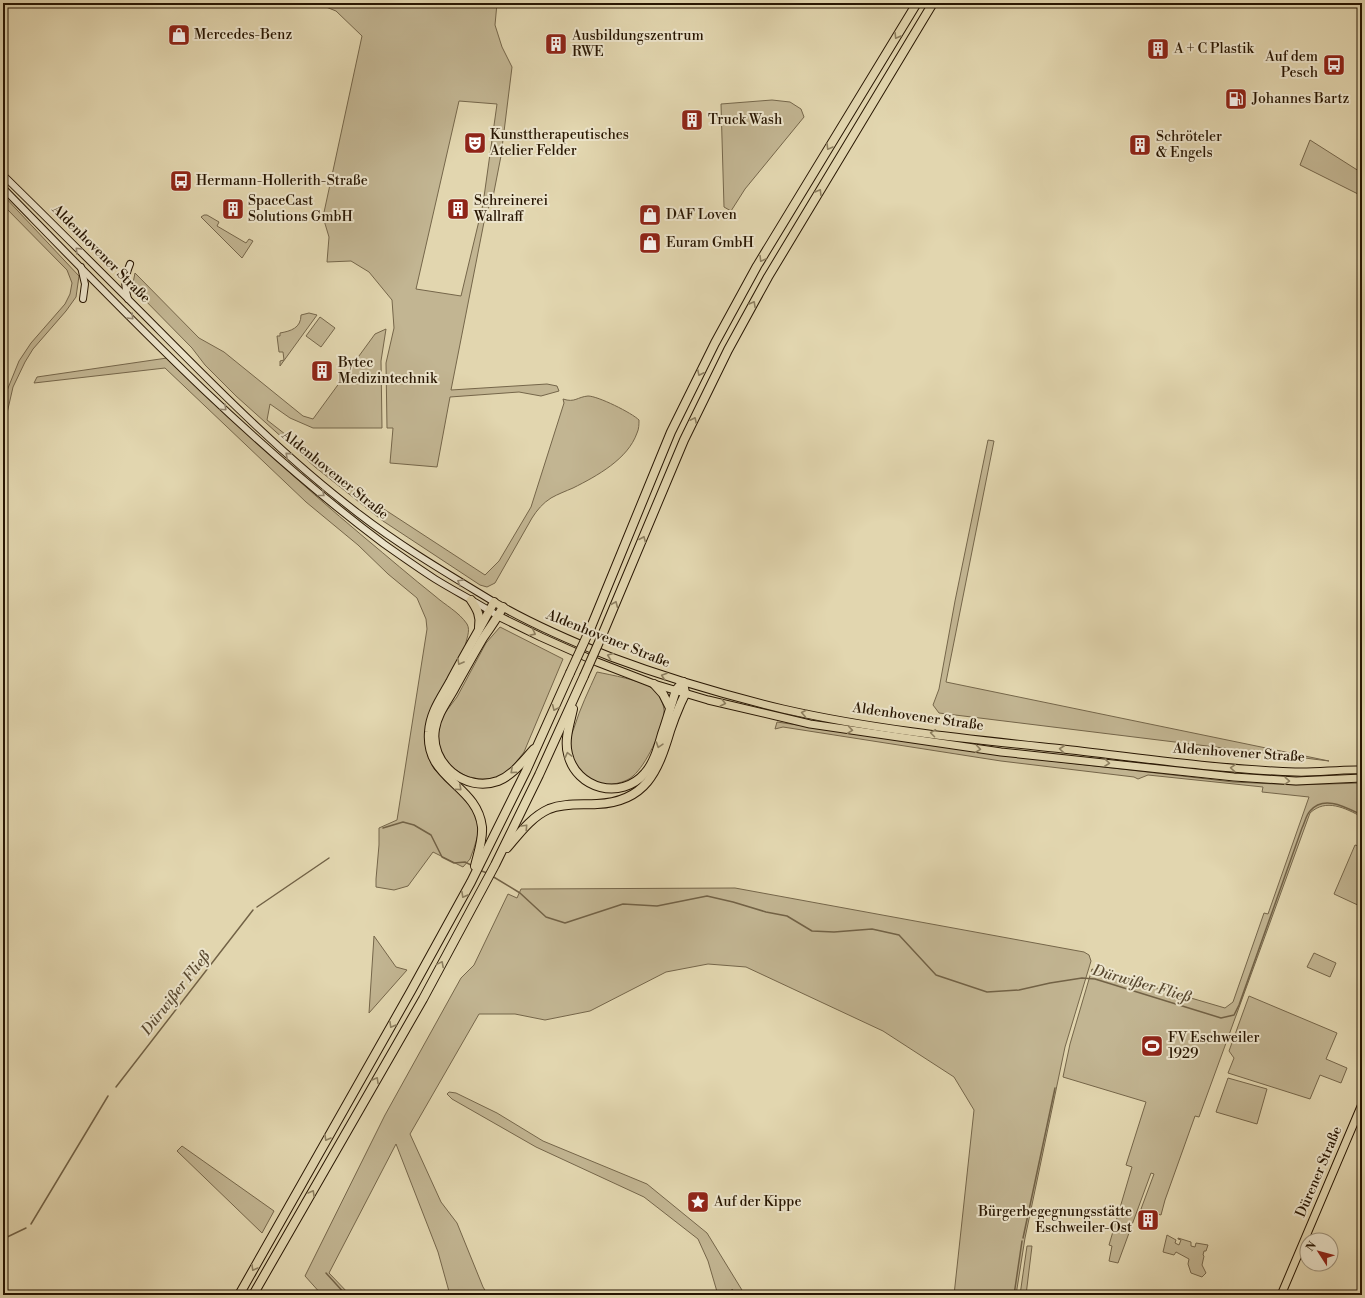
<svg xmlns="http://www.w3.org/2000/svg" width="1365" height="1298" viewBox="0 0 1365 1298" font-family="'Libre Bodoni',serif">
  <rect width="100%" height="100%" fill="#e2d6af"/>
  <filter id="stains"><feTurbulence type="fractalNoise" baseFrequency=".005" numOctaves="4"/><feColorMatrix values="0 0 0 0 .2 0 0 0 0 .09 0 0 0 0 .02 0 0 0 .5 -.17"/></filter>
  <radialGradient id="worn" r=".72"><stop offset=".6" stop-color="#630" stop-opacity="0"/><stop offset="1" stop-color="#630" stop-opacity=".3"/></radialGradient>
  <!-- green -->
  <g fill="#c2b592" stroke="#75664a" fill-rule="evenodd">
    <path d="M316,3H497L495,25L502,47L512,67L501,156L492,202L486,212L451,390L547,384L557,386L559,391L541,396L519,392L450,397L437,467L390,463L393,428H387L386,363L394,328L392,300L369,272L351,261L327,262L329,237L323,217L362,36L336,11ZM459,101L497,104L483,204L461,296L416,289Z"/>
    <polygon points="772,100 790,102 801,109 804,117 745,189 731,211 724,207 721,104"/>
    <polygon points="1310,140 1362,173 1362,196 1300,165"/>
    <polygon points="3,195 79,276 76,297 66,311 33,349 25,362 13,387 5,422 7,488 3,490 3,408 6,393 19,361 31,343 65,304 70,294 72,283 67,270 3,205"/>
    <polygon points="204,215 207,215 219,222 217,226 246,243 249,239 253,241 242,258 201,217"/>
    <path d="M135,273L199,338L224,352L303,416L313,419L375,334L386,329L381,361L382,428H313L290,418L270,404L267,420L367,498L485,575L499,561L531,507L564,403L563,399C575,403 577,397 588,396C598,396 632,413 639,420C639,424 639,429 637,433C628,459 597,476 573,488C566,491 558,494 551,498C543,503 537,510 532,518L495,583L487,587L480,585L383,521L315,467L236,396L205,365L192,348L135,290L133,283Z"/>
    <path d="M309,313L317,315L280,366V361L284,360L283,352H279L277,336H280V333C291,331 301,328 301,315Z"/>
    <polygon points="320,317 335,328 321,347 306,336"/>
    <path d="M167,358C231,420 297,481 365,538C388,557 411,577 435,596C445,605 459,612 467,624C471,631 466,639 465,647L426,743L428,756L434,769L466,801L473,810L478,822L479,831L477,838L474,848L470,859L463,867L433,852L408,886L394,890L376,887V879L379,845V828L397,820L427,629L426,619L417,598L388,574L358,545L306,502L165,368L34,383L37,377Z"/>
    <polygon points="988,440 994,441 946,682 1329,761 939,713 933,705 939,689 955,601"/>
    <polygon points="500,627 563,659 524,752 509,771 500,777 491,779 479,779 466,776 451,767 443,758 438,742 438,722 457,697 486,643"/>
    <path d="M597,672C611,675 640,680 652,688C659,693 665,705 664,714C662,731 646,765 633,776C626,783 608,786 599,784C579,778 569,759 570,739C571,735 573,731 574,728C580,708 589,690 597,672Z"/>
    <path d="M777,722L1001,755L1233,782L1296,785L1362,783V817C1345,808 1326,798 1310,813L1199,1117L1195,1116L1165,1200L1161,1215L1141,1209L1154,1174L1151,1173L1118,1263L1109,1261L1112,1246L1109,1245L1132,1167L1126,1165L1146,1102L1063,1077L1070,1044L1092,969L1225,1008L1233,1002L1264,913L1268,914L1309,797L1262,792L1263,787L1148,775L1138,779L1134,777L1001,761L783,727L775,729Z"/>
    <polygon points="1355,845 1362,847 1362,907 1334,894"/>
    <polygon points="735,888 1084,952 1089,955 1091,961 1065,1047 1025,1238 1016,1295 954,1295 974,1110 954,1077 883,1031 746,967 708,964 666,972 590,1011 545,1020 515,1014 479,1014 410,1134 441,1202 457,1223 483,1287 488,1295 450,1295 438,1252 396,1144 329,1273 350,1295 322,1295 305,1276 385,1115 461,978 474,965 508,894 517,898 521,889"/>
    <polygon points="374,936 396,967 407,970 369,1013"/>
    <polygon points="1314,953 1336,963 1330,977 1307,967"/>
    <polygon points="1249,996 1337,1033 1326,1059 1347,1068 1341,1083 1320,1075 1310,1099 1228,1073 1234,1058 1229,1051"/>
    <polygon points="1228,1078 1267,1089 1257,1124 1216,1112"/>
    <polygon points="449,1092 456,1093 497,1113 543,1141 647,1184 707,1233 745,1295 736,1295 732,1289 732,1295 718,1295 708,1261 698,1239 644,1197 536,1147 452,1099 447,1094"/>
    <polygon points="182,1146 274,1211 262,1233 177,1151"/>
    <polygon points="1167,1235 1176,1240 1175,1243 1179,1245 1181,1240 1178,1239 1178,1238 1191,1242 1191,1246 1195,1247 1196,1243 1208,1245 1206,1251 1204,1251 1203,1255 1204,1256 1202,1265 1206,1273 1202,1277 1191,1273 1188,1264 1189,1259 1176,1252 1174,1255 1163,1252"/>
    <polygon points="1027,1246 1032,1246 1026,1295 1020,1295"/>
  </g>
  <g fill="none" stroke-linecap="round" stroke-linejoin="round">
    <!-- stream -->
    <g stroke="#726246" stroke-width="1.5">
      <polyline points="383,828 403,822 414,825 431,835 442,857 454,863 465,862 473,866"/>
      <polyline points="479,870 487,873"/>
      <path d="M492,876L520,893L546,917L565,923L623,904L657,906L707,896L733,902L766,912L787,916L812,931L834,932L872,929L899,935L936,975L987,992L1019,990L1050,983L1082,978L1095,979L1221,1018L1234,1015L1239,1005L1302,828C1305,822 1306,815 1310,811C1324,794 1347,808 1362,815"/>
      <polyline points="257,907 329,858"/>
      <polyline points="116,1087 253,910"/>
      <polyline points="31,1224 108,1096"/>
      <polyline points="1023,1238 1055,1088"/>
      <polyline points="3,1239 26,1228"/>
      <polyline points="326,1273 346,1295"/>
      <polyline points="1014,1295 1022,1241"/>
    </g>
    <!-- secondary casing -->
    <g stroke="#281602" stroke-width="8">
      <g id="secondary">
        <path d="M3,175C45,216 87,258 129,300C203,374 275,450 359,514C402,547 448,574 494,602"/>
        <path d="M3,188C124,312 245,440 384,544C401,556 418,568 435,579C456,592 478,603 498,616"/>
        <polyline points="81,267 85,284 83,299"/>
        <path d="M128,299C124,284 124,279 130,264"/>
      </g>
    </g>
    <!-- primary casing -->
    <g stroke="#281602" stroke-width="9">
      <g id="primary">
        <path d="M494,602C531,624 571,641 611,657C667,678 725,695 783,709C875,730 969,739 1063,749C1140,758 1217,769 1295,772C1317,773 1340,769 1362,770"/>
        <polyline points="498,616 541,637 597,662 654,684 708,700 810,724 1001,752 1234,777 1296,781 1362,778"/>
        <polyline points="1281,1295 1362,1104"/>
      </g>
    </g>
    <!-- highway casing -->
    <g stroke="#281602" stroke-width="10">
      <g id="highway">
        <path d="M471,600C477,609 481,616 479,627"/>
        <path d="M503,607C497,618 490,628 483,638C473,655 463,673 453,691C446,703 437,715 435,729C429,763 465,793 498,781C513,775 523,761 534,749"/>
        <polyline points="591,627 671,432 715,343 757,266 917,3"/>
        <polyline points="603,633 684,440 728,350 768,277 933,3"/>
        <polyline points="654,684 663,694 670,708"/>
        <path d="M573,709C570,723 564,740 568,754C576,789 621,801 645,773C654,763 658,748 662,734C667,720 671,705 676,690L683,682"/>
        <path d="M507,848C519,834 531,817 549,809C564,803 581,805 597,804C646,802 658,771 670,731C673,722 676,714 680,705C681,702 684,697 685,694C685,690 683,685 683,682"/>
        <path d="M475,866C478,853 483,840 482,827C477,784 425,780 429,732C430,713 441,698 450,682C464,655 480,629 494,602"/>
        <polyline points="239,1295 411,991 471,882 526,771 570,673"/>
        <polyline points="253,1295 423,999 495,865 539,775 584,676"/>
      </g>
    </g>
    <!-- secondary -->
    <use href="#secondary" stroke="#ece4cb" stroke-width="6"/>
    <!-- primary -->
    <use href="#primary" stroke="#e2d6af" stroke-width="7"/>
    <!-- highway -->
    <use href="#highway" stroke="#e2d6af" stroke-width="8"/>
    <!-- highway-bridge casing -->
    <g stroke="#281602" stroke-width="10" stroke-linecap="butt">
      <g id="highway-bridge">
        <polyline points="570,673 591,627"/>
        <polyline points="584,676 603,633"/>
      </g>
    </g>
    <!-- highway-bridge -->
    <use href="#highway-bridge" stroke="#e2d6af" stroke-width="8"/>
  </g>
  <!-- one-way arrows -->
  <defs><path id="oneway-chevron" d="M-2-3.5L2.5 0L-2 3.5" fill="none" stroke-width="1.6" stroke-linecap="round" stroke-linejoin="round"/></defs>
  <g stroke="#8e8061">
    <use href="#oneway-chevron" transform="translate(897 36) rotate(121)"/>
    <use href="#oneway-chevron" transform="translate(829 147) rotate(121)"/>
    <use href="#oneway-chevron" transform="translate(819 192) rotate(-59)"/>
    <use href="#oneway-chevron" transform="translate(762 259) rotate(121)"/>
    <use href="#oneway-chevron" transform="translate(753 304) rotate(-61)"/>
    <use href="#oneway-chevron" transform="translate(700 373) rotate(116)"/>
    <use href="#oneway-chevron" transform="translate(694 420) rotate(-64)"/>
    <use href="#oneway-chevron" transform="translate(643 539) rotate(-67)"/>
    <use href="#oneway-chevron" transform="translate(615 604) rotate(-67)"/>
    <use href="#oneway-chevron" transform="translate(533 633) rotate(26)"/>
    <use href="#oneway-chevron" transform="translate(610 656) rotate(-159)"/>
    <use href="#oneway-chevron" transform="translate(460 662) rotate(119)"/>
    <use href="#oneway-chevron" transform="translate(664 676) rotate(-162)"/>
    <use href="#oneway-chevron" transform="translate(723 703) rotate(13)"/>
    <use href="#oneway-chevron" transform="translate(555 708) rotate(114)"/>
    <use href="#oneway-chevron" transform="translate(804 713) rotate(-169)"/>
    <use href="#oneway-chevron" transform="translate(850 730) rotate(8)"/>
    <use href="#oneway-chevron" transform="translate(933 733) rotate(-173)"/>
    <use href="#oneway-chevron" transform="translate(659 745) rotate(108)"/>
    <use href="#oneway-chevron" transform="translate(978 749) rotate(8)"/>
    <use href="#oneway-chevron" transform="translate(1062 749) rotate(-174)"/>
    <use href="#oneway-chevron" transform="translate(568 755) rotate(-104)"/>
    <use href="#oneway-chevron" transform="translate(1107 763) rotate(6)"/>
    <use href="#oneway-chevron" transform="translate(1233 768) rotate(-175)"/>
    <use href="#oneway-chevron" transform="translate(513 771) rotate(138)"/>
    <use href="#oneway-chevron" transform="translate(1287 781) rotate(4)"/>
    <use href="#oneway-chevron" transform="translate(459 788) rotate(42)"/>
    <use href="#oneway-chevron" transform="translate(525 827) rotate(-47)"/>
    <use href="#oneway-chevron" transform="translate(464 895) rotate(119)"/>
    <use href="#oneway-chevron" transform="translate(441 964) rotate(-62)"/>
    <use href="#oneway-chevron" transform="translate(392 1025) rotate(120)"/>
    <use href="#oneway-chevron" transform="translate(376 1080) rotate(-60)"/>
    <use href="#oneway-chevron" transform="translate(327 1138) rotate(120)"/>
    <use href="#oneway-chevron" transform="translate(312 1193) rotate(-60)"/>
    <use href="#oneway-chevron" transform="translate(254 1268) rotate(120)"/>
  </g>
  <g stroke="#948771">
    <use href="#oneway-chevron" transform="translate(78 250) rotate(-135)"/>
    <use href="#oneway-chevron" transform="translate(131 317) rotate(45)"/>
    <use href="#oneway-chevron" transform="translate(224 408) rotate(43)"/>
    <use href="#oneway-chevron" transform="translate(288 455) rotate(-138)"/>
    <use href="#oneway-chevron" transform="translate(322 494) rotate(39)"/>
    <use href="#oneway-chevron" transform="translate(460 582) rotate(-150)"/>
  </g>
  <!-- icons -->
  <defs>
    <g id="shop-square" transform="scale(1.15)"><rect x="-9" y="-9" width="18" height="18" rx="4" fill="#8f2418" stroke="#ece4cb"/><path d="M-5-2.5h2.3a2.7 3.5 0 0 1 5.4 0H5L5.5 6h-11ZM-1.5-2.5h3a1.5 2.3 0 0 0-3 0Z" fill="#fff"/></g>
    <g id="building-square" transform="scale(1.15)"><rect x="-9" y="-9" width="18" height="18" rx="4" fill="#8f2418" stroke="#ece4cb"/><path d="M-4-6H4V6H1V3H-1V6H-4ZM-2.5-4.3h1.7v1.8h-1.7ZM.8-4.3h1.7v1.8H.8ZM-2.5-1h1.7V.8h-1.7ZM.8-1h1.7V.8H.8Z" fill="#fff"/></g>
    <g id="bus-square" transform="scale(1.15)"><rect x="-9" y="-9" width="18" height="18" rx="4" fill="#8f2418" stroke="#ece4cb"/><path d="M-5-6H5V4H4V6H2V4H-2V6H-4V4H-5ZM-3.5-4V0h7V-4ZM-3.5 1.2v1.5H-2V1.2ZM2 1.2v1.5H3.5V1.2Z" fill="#fff"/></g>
    <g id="fuel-square" transform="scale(1.15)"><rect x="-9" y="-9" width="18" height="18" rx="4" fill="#8f2418" stroke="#ece4cb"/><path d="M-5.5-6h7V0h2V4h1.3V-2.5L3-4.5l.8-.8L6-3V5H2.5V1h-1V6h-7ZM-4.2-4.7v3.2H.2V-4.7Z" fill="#fff"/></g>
    <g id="theatre-square" transform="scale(1.15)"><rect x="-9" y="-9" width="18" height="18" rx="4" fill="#8f2418" stroke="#ece4cb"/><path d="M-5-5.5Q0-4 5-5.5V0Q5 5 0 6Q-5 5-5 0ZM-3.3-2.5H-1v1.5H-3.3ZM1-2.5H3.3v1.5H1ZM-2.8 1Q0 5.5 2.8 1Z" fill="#fff"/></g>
    <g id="stadium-square" transform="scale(1.15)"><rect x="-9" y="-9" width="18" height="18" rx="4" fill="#8f2418" stroke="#ece4cb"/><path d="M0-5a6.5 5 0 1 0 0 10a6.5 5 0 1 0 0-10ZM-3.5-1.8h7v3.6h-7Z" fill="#fff"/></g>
    <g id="sight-square" transform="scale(1.15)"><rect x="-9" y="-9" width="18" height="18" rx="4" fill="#8f2418" stroke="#ece4cb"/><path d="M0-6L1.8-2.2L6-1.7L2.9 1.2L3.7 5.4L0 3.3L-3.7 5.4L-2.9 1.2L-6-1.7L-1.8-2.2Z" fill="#fff"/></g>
  </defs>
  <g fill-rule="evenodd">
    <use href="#shop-square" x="179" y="35"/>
    <use href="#building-square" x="556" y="44"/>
    <use href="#building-square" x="1158" y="49"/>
    <use href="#bus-square" x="1334" y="65"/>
    <use href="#fuel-square" x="1236" y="99"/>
    <use href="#building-square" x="692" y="120"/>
    <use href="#theatre-square" x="475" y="143"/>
    <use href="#building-square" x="1140" y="145"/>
    <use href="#bus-square" x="181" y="181"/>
    <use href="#building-square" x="233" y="209"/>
    <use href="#building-square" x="458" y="209"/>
    <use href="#shop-square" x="650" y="215"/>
    <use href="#shop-square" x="650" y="243"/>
    <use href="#building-square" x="322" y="371"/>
    <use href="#stadium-square" x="1152" y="1046"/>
    <use href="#sight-square" x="698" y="1202"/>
    <use href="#building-square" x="1148" y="1220"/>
  </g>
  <g text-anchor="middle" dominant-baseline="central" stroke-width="4" stroke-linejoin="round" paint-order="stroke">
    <!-- poi labels -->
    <g font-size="14" fill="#281602" stroke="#ece4cb" text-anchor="start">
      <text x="194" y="35">Mercedes-Benz</text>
      <text x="572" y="36">Ausbildungszentrum<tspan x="572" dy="16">RWE</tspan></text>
      <text x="1174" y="49">A + C Plastik</text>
      <text x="1318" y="57" text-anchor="end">Auf dem<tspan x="1318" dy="16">Pesch</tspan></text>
      <text x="1252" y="99">Johannes Bartz</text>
      <text x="708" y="120">Truck Wash</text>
      <text x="490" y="135">Kunsttherapeutisches<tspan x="490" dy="16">Atelier Felder</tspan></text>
      <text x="1156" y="137">Schröteler<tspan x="1156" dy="16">&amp; Engels</tspan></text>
      <text x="196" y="181">Hermann-Hollerith-Straße</text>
      <text x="248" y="201">SpaceCast<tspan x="248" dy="16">Solutions GmbH</tspan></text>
      <text x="474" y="201">Schreinerei<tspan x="474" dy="16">Wallraff</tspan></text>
      <text x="666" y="215">DAF Loven</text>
      <text x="666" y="243">Euram GmbH</text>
      <text x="338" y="363">Bytec<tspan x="338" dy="16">Medizintechnik</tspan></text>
      <text x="1168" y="1038">FV Eschweiler<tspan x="1168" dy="16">1929</tspan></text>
      <text x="714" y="1202">Auf der Kippe</text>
      <text x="1132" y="1212" text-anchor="end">Bürgerbegegnungsstätte<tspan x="1132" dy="16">Eschweiler-Ost</tspan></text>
    </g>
    <!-- street labels -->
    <g font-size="14" fill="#281602" stroke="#ece4cb">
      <text transform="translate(101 254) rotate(45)">Aldenhovener Straße</text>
      <text transform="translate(335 475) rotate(39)">Aldenhovener Straße</text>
      <text transform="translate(608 639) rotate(22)">Aldenhovener Straße</text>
      <text transform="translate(918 717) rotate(8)">Aldenhovener Straße</text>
      <text transform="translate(1239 753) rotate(4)">Aldenhovener Straße</text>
      <text transform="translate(1319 1172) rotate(-67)">Dürener Straße</text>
    </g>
    <!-- water labels -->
    <g font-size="15" font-style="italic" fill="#594930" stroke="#ece4cb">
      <text transform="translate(1142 984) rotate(16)">Dürwißer Fließ</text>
      <text transform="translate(176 993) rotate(-52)">Dürwißer Fließ</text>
    </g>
  </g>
  <!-- margin -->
  <rect width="1365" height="1298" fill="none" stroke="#e2d6af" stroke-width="16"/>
  <rect x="4" y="4" width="1357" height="1290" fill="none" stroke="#281602" stroke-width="2"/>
  <rect x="8" y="8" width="1349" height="1282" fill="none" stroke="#281602"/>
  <!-- north arrow -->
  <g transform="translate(1319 1252) rotate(306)"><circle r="19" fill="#ece4cb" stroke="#9e927b"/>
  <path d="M0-3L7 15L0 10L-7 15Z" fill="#8f2418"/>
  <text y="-6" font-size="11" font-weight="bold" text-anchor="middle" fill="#281602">N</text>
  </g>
  <rect width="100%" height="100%" filter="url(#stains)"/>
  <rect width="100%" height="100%" fill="url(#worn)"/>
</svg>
